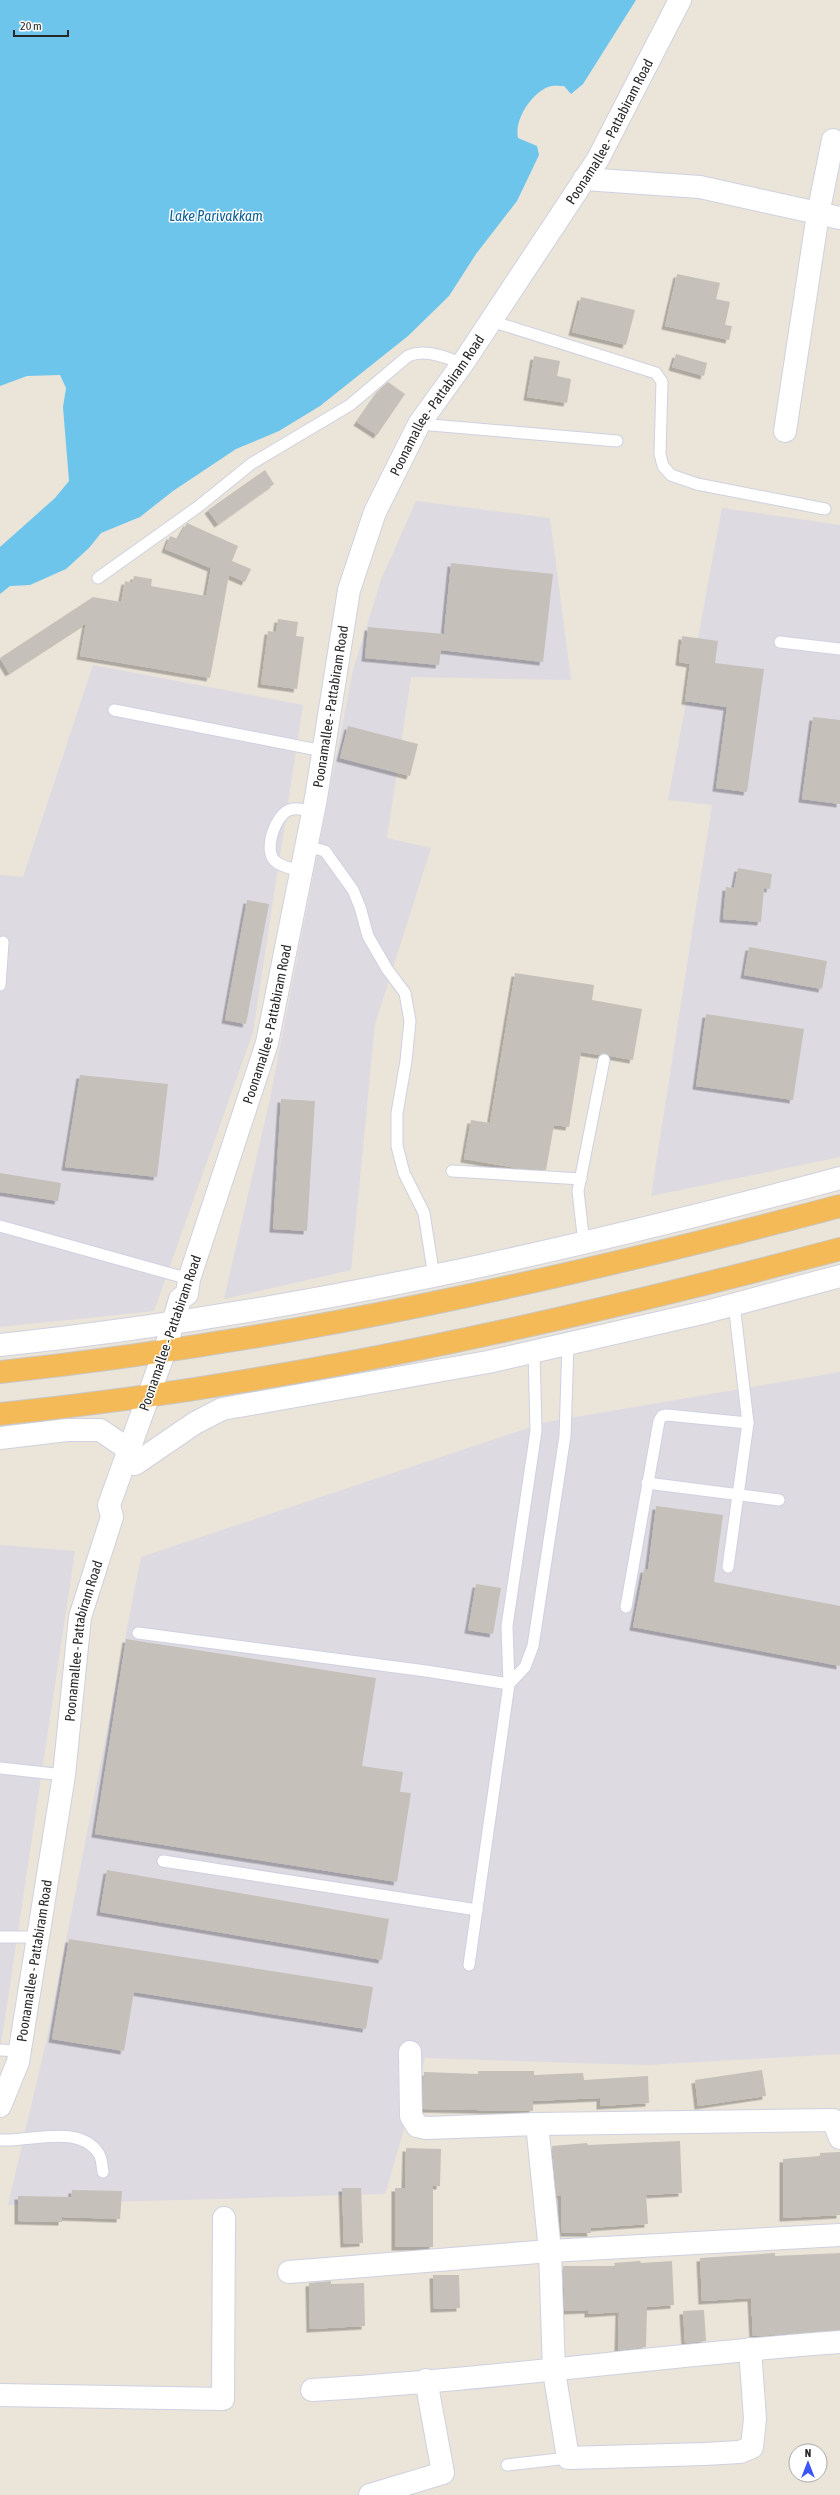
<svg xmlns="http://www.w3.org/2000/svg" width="840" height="2495" viewBox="0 0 840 2495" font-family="'Asap Condensed',sans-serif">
  <defs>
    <filter id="shadow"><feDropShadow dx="-3.5" dy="3.5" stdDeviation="0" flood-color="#0004"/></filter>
  </defs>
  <rect width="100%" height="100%" fill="#eae4d9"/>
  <!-- industrial -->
  <g fill="#dddae2">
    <polygon points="416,501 550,518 571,680 411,677 387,838 431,848 375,1024 351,1270 224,1299 270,1099 353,670 381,580"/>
    <polygon points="722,508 840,525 840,1157 651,1196 712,805 668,800"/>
    <polygon points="93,665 303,705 253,1032 154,1311 0,1327 0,875 23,877"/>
    <polygon points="840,1372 840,2054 646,2065 425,2058 385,2194 8,2205 47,2038 141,1557 546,1422"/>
    <polygon points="0,1545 75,1551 0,2051"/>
  </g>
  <!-- water -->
  <path fill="#6dc5ec" d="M0,0H636L583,84L571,94L564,86C560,86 553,85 548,87C531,94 514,120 518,138L537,146L539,155L517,201L476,254L449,296L408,336L320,406L279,431L236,449L173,491L140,517L101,533L89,548L66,569L30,585L10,586L0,594V547L55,498L69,481L63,407L66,388L60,375L27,376L0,386Z"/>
  <!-- building -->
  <g fill="#c5c0b9" filter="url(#shadow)">
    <polygon points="677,274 720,283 716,299 730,302 725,325 732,326 729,340 665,326"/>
    <polygon points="581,297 635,310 626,345 572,332"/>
    <polygon points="676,354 707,363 704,376 672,367"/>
    <polygon points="534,356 560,361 557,376 571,379 567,403 527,397"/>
    <polygon points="388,382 405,394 377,435 357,422 380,389"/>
    <polygon points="265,470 274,484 218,524 208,510"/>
    <polygon points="187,523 238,546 232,561 251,569 245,582 229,575 210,678 80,656 86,623 9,673 0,658 93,597 121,602 125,581 132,583 134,576 152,579 151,586 206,596 211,568 165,549 170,536 178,539"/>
    <polygon points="451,563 553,574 543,662 441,650 439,665 365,658 368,627 444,634"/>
    <polygon points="278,619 298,622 296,636 304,637 297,689 261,684 268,631 276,632"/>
    <polygon points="682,636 718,641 715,663 764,669 747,792 716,788 727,707 685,701 690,664 679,662"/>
    <polygon points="813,717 840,720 840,804 802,799"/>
    <polygon points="348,726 418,744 410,776 340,758"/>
    <polygon points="738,868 772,874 770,889 764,888 761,922 723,919 726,887 734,888"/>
    <polygon points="247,900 269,904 246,1024 225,1020"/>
    <polygon points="749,947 827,961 822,989 744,975"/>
    <polygon points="515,973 594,985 592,1000 642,1009 633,1060 610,1056 605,1053 600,1055 581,1052 569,1127 554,1125 546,1170 516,1168 464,1159 471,1120 490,1123"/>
    <polygon points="706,1014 804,1029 793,1100 696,1086"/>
    <polygon points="80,1075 168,1084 157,1177 65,1167"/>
    <polygon points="281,1099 315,1101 307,1231 273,1229"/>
    <polygon points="0,1173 61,1183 58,1201 0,1192"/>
    <polygon points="656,1506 723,1515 714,1582 840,1606 840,1666 633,1627 644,1569 648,1570"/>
    <polygon points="476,1584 501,1588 493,1634 468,1630"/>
    <polygon points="126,1639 376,1678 362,1766 403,1772 400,1792 411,1793 397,1882 95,1834"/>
    <polygon points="107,1870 389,1919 382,1960 100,1912"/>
    <polygon points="69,1939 373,1987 366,2029 134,1992 124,2051 52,2039"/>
    <polygon points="762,2070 766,2096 698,2106 695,2080"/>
    <polygon points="478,2071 534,2071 534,2075 583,2073 584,2080 648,2076 649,2103 600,2106 600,2098 533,2101 533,2111 423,2109 424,2072 478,2074"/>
    <polygon points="680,2141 682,2193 646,2195 648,2224 590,2228 591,2233 562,2233 561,2195 557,2196 552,2146 587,2143 588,2145"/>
    <polygon points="406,2148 441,2149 440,2186 433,2186 433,2247 395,2247 395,2188 405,2188"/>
    <polygon points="840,2152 840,2215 783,2218 783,2159 820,2156 820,2153"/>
    <polygon points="342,2188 361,2188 363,2243 344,2244"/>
    <polygon points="72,2190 122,2191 120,2219 62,2217 62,2222 18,2221 18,2196 71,2197"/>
    <polygon points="775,2253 775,2256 840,2253 840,2330 753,2336 751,2298 702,2301 700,2258"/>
    <polygon points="640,2261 641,2263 672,2261 674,2305 647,2307 646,2347 618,2350 619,2312 588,2314 588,2310 565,2311 563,2266 615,2266 614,2263"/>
    <polygon points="433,2275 459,2275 460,2308 434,2309"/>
    <polygon points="331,2281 331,2284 364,2283 365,2326 310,2329 309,2283"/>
    <polygon points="704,2310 706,2341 685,2343 683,2311"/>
  </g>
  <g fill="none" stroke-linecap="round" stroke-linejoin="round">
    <!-- service casing -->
    <g stroke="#cfd1e1" stroke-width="13">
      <g id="service">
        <polyline points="491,321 656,373 662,382 660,454 663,466 671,475 697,484 825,509"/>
        <polyline points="419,424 617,441"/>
        <path d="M98,578L199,506L251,464L350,405L408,356C426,348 445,358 463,363"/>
        <polyline points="780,642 840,649"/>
        <polyline points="114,710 323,751"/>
        <polyline points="306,846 325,851 353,890 360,907 368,936 387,969 405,993 410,1021 406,1061 397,1113 397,1146 404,1173 424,1213 434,1277"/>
        <path d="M301,871C294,869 281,867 275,861C263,850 275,816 289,810C296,807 306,810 313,812"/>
        <polyline points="0,985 3,942"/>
        <polyline points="452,1171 581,1179"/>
        <polyline points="0,1226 189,1279"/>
        <polyline points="584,1244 578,1191 604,1060"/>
        <polyline points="647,1483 779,1500"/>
        <polyline points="728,1567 748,1423"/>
        <polyline points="626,1607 659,1421 662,1416 667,1415 748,1423 734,1304"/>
        <polyline points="138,1633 426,1671 509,1684"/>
        <polyline points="509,1684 525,1667 533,1646 565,1436 568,1344"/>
        <polyline points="0,1768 64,1775"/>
        <polyline points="163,1861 477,1910"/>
        <polyline points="0,1937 38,1937"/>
        <polyline points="469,1965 509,1684 507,1626 536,1431 534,1351"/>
        <polyline points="0,2050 20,2051"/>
        <path d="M0,2140C29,2142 80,2123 99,2154C102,2159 102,2167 103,2172"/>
        <polyline points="507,2465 568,2458"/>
      </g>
    </g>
    <!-- minor casing -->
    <g stroke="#cfd1e1" stroke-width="24">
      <g id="minor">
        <polyline points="584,179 700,187 840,218"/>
        <polyline points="785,431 818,214 833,140"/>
        <polyline points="410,2052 411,2116 417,2126 426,2128 537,2124 833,2120 840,2138"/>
        <polyline points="537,2124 550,2251 554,2371 568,2458 704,2454 740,2452 752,2447 755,2419 750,2349"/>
        <polyline points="289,2272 550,2251 840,2235"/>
        <path d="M312,2390C488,2380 664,2355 840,2342"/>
        <polyline points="0,2395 223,2399 224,2218"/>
        <polyline points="370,2495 443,2473 426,2380"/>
      </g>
    </g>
    <!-- tertiary casing -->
    <g stroke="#cfd1e1" stroke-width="24">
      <g id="tertiary">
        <path d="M0,1345C285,1315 564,1252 840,1178"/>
        <polyline points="0,1438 67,1430 100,1430 128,1449"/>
        <polyline points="135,1464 195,1423 222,1409 488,1362 706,1312 840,1276"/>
        <path id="s1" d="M0,2106L18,2062L64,1775L80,1617L112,1517L109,1505L165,1350L180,1299L187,1294L189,1279L267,1043L316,798L349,590L375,512L419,424L463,363L598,159L680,0"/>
      </g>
    </g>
    <!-- trunk casing -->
    <g stroke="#c7c7c7" stroke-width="24">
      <g id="trunk">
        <path d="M0,1372C284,1342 564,1279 840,1206"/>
        <path d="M0,1414C284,1385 564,1322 840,1249"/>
      </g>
    </g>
    <!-- service -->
    <use href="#service" stroke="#fff" stroke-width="11"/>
    <!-- minor -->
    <use href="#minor" stroke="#fff" stroke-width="22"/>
    <!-- tertiary -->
    <use href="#tertiary" stroke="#fff" stroke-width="22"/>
    <!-- trunk -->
    <use href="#trunk" stroke="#f4ba57" stroke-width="22"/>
  </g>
  <g text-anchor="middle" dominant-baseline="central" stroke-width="3" stroke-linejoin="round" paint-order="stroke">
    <!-- street labels -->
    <g font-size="14" fill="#282828" stroke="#fff">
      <text stroke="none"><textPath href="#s1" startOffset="2095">Poonamallee - Pattabiram Road</textPath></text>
      <text stroke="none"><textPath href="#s1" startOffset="1771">Poonamallee - Pattabiram Road</textPath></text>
      <text stroke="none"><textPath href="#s1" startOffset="1447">Poonamallee - Pattabiram Road</textPath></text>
      <text stroke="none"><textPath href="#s1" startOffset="1123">Poonamallee - Pattabiram Road</textPath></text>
      <text transform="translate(170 1333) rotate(-71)">Poonamallee - Pattabiram Road</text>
      <text stroke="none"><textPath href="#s1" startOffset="474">Poonamallee - Pattabiram Road</textPath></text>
      <text stroke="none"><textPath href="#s1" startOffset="150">Poonamallee - Pattabiram Road</textPath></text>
    </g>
    <!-- water labels -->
    <g font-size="15" font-style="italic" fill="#0f6194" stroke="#fff">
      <text x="216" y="215">Lake Parivakkam</text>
    </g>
  </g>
  <!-- north arrow -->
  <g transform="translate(808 2463)"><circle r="19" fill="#ffffff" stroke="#a9a9a9"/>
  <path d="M0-3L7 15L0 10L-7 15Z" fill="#3a56f7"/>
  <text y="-6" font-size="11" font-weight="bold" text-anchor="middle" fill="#282828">N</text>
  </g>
  <!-- scale -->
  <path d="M14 30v6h54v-6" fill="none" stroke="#282828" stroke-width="2"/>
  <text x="20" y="30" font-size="12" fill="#282828" stroke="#ffffff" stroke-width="3" paint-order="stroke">20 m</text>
</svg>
